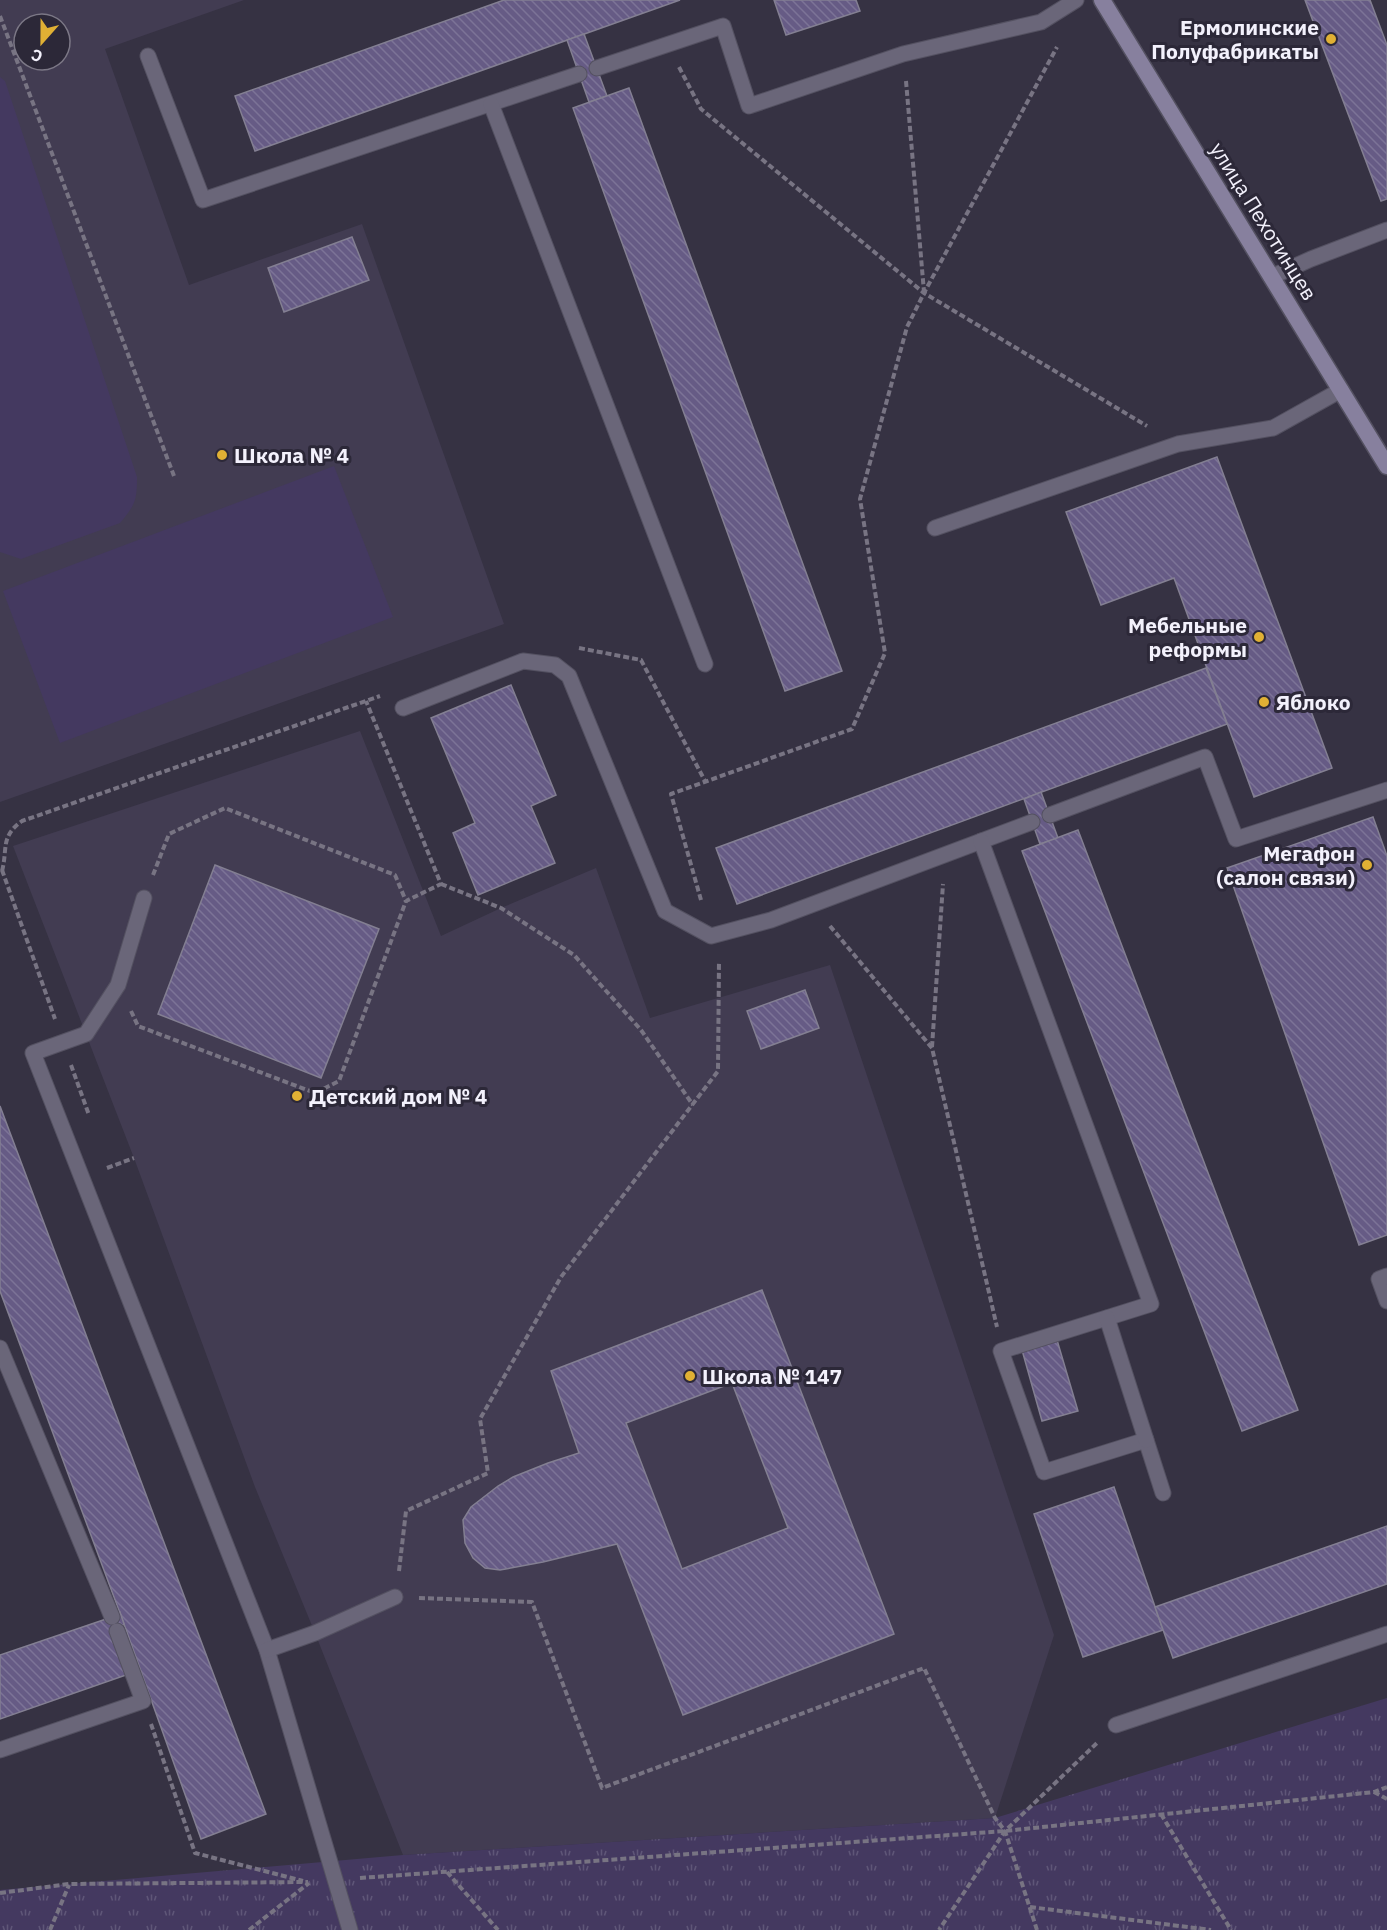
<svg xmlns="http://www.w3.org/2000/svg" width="1387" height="1930" viewBox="0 0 1387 1930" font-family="'IBM Plex Sans',sans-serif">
  <defs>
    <pattern id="grass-tufts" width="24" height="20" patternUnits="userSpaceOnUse" patternTransform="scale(1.5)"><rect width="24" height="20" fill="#443960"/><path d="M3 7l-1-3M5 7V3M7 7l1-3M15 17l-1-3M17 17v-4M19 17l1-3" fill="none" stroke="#5f5678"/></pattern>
    <pattern id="building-back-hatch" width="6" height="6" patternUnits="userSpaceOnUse" patternTransform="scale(1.5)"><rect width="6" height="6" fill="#665b85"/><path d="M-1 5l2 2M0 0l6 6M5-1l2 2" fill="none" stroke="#7c7397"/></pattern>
  </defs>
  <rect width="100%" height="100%" fill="#363243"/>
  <!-- built -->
  <g fill="#423c52" fill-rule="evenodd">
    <path d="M0,0H244L105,49L189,285L362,224L504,624L0,802ZM24,24H60V60H24Z"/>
    <polygon points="360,731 441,936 501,908 596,868 650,1018 830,965 1054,1635 995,1818 403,1855 315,1633 255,1487 134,1158 13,846"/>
  </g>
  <!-- grass -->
  <polygon fill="url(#grass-tufts)" points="1387,1698 1387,1930 0,1930 0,1890 403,1855 995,1818"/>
  <!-- garden -->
  <g fill="#443960">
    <path d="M0,77L5,81L137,477C137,501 135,505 120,523L21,559L0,552Z"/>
    <polygon points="334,466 393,617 60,743 3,591"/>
  </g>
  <!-- building -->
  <g fill="url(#building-back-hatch)" stroke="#837f92" stroke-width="1.5" fill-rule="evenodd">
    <polygon points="504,0 680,0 255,151 235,96"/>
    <polygon points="774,0 856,0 860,11 786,35"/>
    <polygon points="1305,0 1370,0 1387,45 1387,199 1381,201"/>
    <polygon points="584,34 607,96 589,102 567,40"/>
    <polygon points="629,88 842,671 785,691 573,108"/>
    <polygon points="352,237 369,280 284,312 268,268"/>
    <polygon points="1217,457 1332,768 1254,797 1174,578 1101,605 1066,512"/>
    <polygon points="1206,668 1227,724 737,904 716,848"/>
    <polygon points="511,685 556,795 531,806 555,863 478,895 453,833 475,823 431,718"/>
    <polygon points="1041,792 1058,838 1040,844 1024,799"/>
    <polygon points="1373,817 1387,856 1387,1235 1359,1245 1227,868"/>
    <polygon points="1078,830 1298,1410 1242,1431 1022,851"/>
    <polygon points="215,865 379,929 321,1078 158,1014"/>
    <polygon points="805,990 819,1028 761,1049 747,1011"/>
    <polygon points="0,1106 266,1814 201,1839 124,1624 0,1291"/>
    <path d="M762,1290L894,1634L683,1715L617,1544L543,1562L500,1570L485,1568L473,1558L465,1543L463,1520L471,1507L498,1486L513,1477L548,1463L579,1453L551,1371ZM732,1383L788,1528L682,1569L626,1423Z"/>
    <polygon points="1057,1340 1078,1411 1042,1421 1022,1350"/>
    <polygon points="1114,1487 1163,1630 1083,1657 1034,1514"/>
    <polygon points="1387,1526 1387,1584 1173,1658 1155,1607"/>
    <polygon points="120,1612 124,1624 117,1631 126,1675 0,1719 0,1655 112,1617"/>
  </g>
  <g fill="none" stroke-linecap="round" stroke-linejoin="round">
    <!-- service casing -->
    <g stroke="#545161" stroke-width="17">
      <g id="service">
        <polyline points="148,56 203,200 579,74"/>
        <polyline points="597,68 723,26 749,106 903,54 1041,22 1076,0"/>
        <polyline points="491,104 705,664"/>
        <polyline points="1271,277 1311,259 1387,230"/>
        <polyline points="935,528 1178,444 1273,428 1341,390"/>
        <polyline points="403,708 523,661 555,665 569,676 665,911 711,936 771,920 1032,822"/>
        <polyline points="1050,815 1205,757 1236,839 1387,790"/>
        <polyline points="981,841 1151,1304 1001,1351 1044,1472 1146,1440 1163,1493"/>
        <polyline points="144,898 118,985 86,1034 33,1053 267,1650 350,1930"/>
        <polyline points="1387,1276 1379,1279 1387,1301"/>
        <polyline points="1107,1318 1146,1440"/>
        <polyline points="0,1348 112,1617"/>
        <polyline points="267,1650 315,1633 395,1597"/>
        <polyline points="1116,1725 1387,1634"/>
        <polyline points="0,1750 143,1701 117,1631"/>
      </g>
    </g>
    <!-- secondary casing -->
    <g stroke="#545161" stroke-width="19">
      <polyline id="secondary" points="1102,0 1387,466"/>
    </g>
    <!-- path -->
    <g stroke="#787483" stroke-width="4" stroke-dasharray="6 3" stroke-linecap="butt">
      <polyline points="0,16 174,476"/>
      <polyline points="679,67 701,109 924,293 1147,426"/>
      <polyline points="906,81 924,292"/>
      <polyline points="579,648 641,660 705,781"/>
      <polyline points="2,870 55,1019"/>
      <path d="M2,871C8,848 0,837 22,821L380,696"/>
      <polyline points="153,875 169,834 225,808 395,875 406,901 441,884 366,701"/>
      <polyline points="441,884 501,908 574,955 641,1030 693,1105"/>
      <polyline points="701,900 671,794 852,729 885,653 860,499 907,327 924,293 1057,47"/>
      <polyline points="830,926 932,1048 997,1327"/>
      <polyline points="131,1011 138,1026 315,1093 339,1081 406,901"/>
      <polyline points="932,1047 943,884"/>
      <polyline points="71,1065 89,1115"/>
      <polyline points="107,1168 134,1158"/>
      <polyline points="399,1571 406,1511 488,1473 480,1419 561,1277 718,1071 719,961"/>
      <polyline points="419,1598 532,1602 602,1788 924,1668 995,1818 1005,1831 939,1930"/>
      <polyline points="151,1724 195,1853 303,1881"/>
      <polyline points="1374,1792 1387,1799"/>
      <polyline points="1161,1814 1231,1930"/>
      <polyline points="447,1872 498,1930"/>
      <polyline points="360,1878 1005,1831 1374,1792 1387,1787"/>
      <polyline points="0,1893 69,1884 308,1882"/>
      <polyline points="1030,1907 1211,1930"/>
      <polyline points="50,1930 69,1885"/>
      <polyline points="249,1930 309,1883"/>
      <polyline points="1037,1930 1005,1831 1098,1742"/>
    </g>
    <!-- service -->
    <use href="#service" stroke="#6a6679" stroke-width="15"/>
    <!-- secondary -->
    <use href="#secondary" stroke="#87809e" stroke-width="16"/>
  </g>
  <!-- markers -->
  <g fill="#e0b034" stroke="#2c2838" stroke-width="2">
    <circle cx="1331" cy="39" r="6"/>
    <circle cx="222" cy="455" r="6"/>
    <circle cx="1259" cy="637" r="6"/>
    <circle cx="1264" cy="702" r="6"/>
    <circle cx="1367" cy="865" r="6"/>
    <circle cx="297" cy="1096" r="6"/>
    <circle cx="690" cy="1376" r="6"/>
  </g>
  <g text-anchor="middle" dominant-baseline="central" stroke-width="6" stroke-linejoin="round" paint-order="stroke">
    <!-- poi labels -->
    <g font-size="21" font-weight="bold" fill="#f3f1fc" stroke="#2c2838" text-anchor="start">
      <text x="1319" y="27" text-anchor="end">Ермолинские<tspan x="1319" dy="24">Полуфабрикаты</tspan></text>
      <text x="234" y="455">Школа № 4</text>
      <text x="1247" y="625" text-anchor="end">Мебельные<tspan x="1247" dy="24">реформы</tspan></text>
      <text x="1276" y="702">Яблоко</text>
      <text x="1355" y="853" text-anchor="end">Мегафон<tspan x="1355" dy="24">(салон связи)</tspan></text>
      <text x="309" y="1096">Детский дом № 4</text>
      <text x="702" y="1376">Школа № 147</text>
    </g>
    <!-- street labels -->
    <g font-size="21" fill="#f3f1fc" stroke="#2c2838">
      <text transform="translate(1264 221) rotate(58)">улица Пехотинцев</text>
    </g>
  </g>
  <!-- north arrow -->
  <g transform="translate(42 42) rotate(201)"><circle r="28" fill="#2c2838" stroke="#7c7886" stroke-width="1.5"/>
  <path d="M0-4.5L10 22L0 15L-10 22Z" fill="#e0b034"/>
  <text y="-9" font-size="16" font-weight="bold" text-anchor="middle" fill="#f3f1fc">С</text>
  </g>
</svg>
